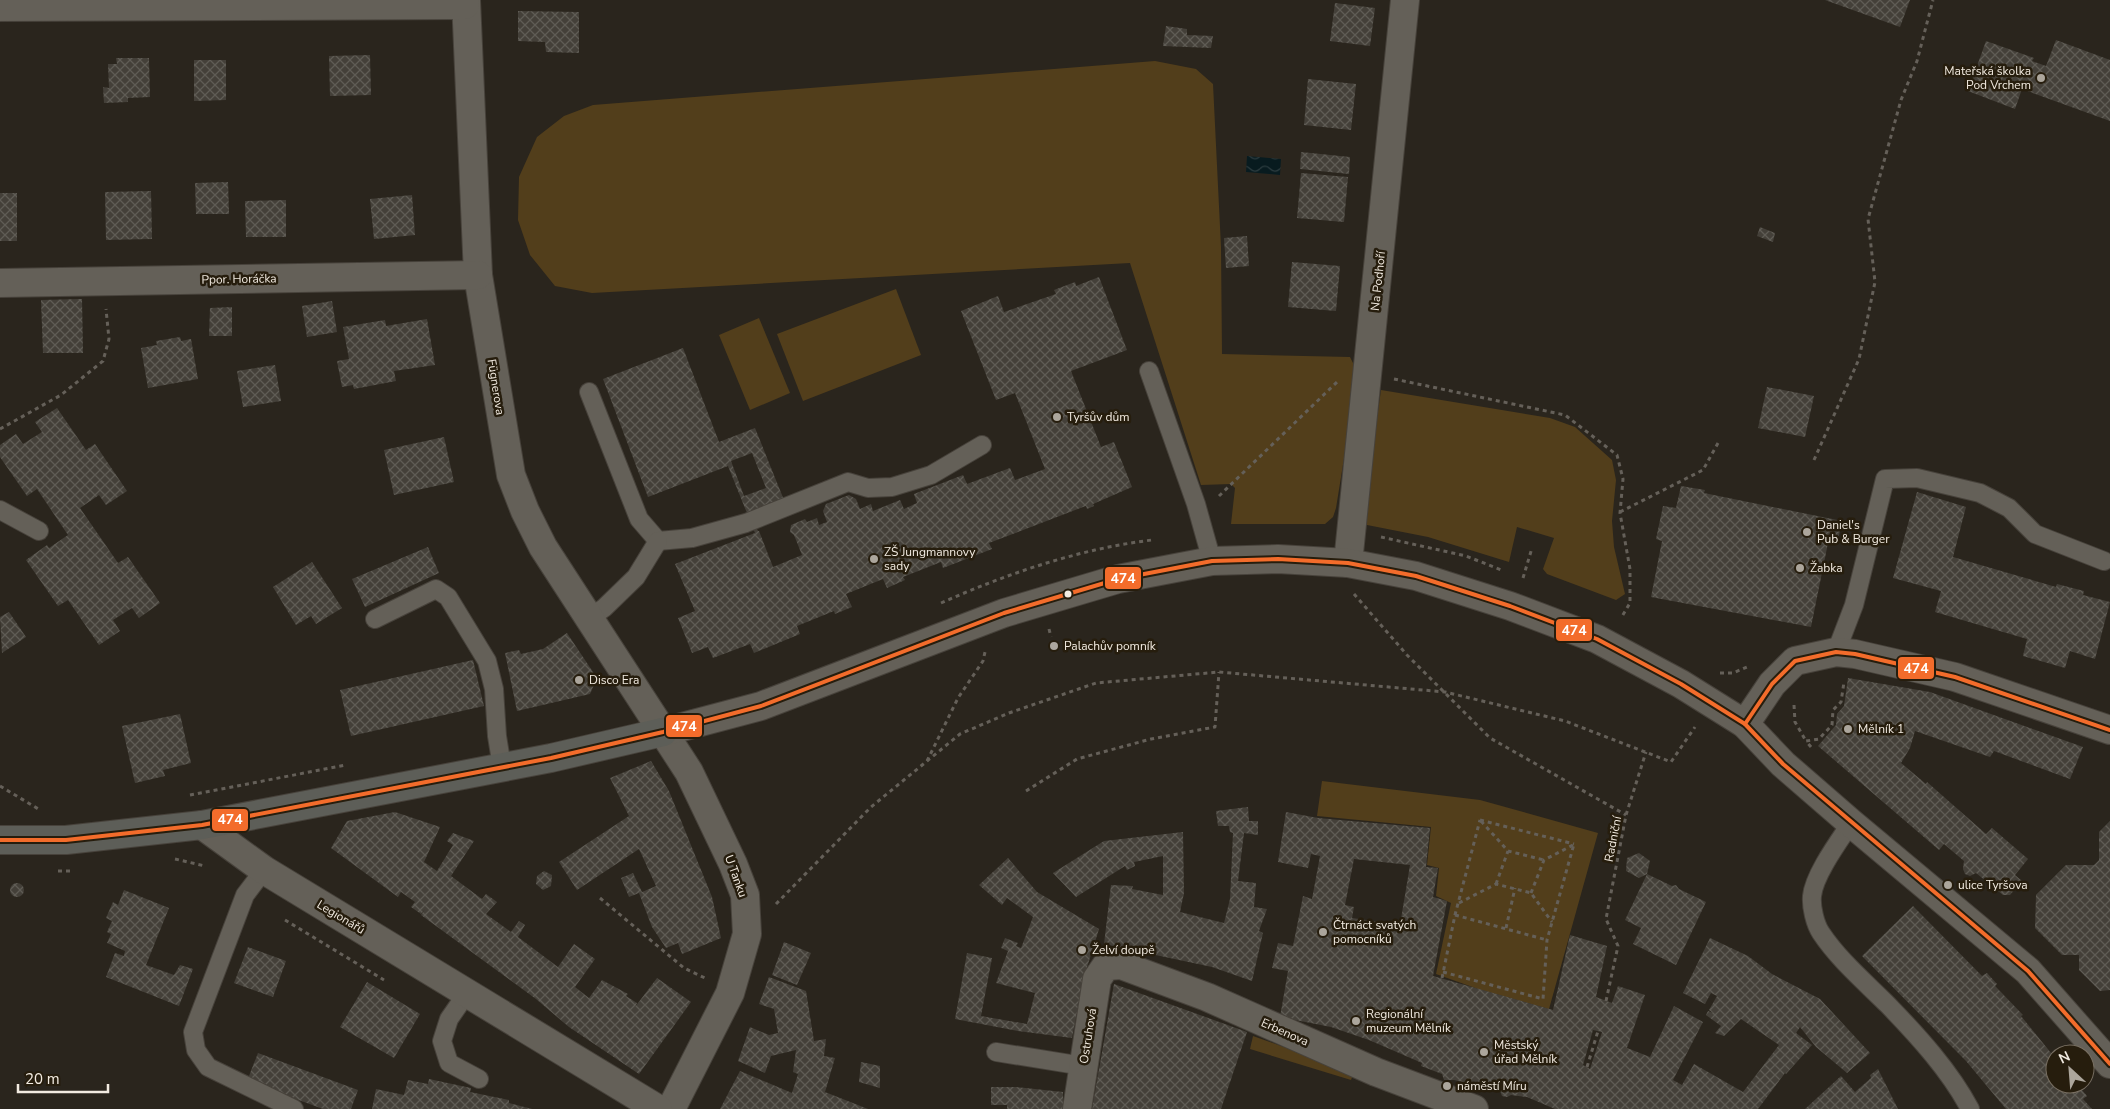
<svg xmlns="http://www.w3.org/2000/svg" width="2110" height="1109" viewBox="0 0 2110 1109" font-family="'Nunito Sans',sans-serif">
  <defs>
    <pattern id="water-waves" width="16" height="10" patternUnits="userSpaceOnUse" patternTransform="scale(1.25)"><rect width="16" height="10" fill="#081b1f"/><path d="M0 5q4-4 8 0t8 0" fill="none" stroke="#2c3c3f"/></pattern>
    <pattern id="building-cross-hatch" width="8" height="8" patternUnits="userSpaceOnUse" patternTransform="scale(1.25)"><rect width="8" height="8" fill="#444039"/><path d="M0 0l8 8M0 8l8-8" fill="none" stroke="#5f5c55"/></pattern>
  </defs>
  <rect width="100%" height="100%" fill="#2a251d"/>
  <!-- green -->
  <g fill="#523e1b">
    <polygon points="1155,61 1196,69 1213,84 1221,247 1222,354 1350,357 1356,369 1357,378 1336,508 1333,517 1325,524 1231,524 1235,488 1231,484 1201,485 1130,263 592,293 555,286 530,255 518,220 519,177 537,137 564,116 593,105"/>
    <polygon points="896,289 921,355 803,401 777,334"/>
    <polygon points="759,318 790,393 750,410 719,335"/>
    <polygon points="1381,390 1550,418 1575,427 1612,460 1616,480 1612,521 1614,547 1625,594 1616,600 1547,574 1543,569 1554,538 1517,527 1509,562 1428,537 1362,524"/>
    <polygon points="1322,781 1480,800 1598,833 1549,1009 1478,989 1436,974 1451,903 1436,896 1439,868 1427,865 1431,827 1317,816"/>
    <polygon points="1253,1036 1354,1072 1351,1080 1250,1049"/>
  </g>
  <!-- water -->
  <polygon fill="url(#water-waves)" points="1247,156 1281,159 1280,175 1246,172"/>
  <!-- building -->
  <g fill="url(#building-cross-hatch)" fill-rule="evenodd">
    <polygon points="1825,0 1910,0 1900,27"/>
    <polygon points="1335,3 1375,8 1370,46 1330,41"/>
    <polygon points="518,11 579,12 579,53 546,52 545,42 518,41"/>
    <polygon points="1166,26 1187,29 1187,35 1213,36 1211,48 1163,46"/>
    <polygon points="2056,40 2110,60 2110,121 2022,89 2015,109 1968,91 1986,41 2034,58 2032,61 2046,66"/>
    <polygon points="370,55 371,95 330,96 329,56"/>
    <polygon points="116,58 149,58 150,97 128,98 128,102 104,103 103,87 109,88 108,64 117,64"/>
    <polygon points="194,60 226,60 226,100 194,101"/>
    <polygon points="1308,79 1356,84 1351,130 1304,125"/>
    <polygon points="1301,152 1350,157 1349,174 1300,169"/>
    <polygon points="1301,173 1348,177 1344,222 1297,218"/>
    <polygon points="228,182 229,214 196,214 195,183"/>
    <polygon points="151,191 152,239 106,240 105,192"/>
    <rect x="0" y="193" width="17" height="48"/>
    <polygon points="412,195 415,235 374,239 370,199"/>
    <polygon points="286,200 286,237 246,237 245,201"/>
    <polygon points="1760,227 1775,233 1773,242 1757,236"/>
    <polygon points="1247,236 1249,266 1226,268 1224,238"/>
    <polygon points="1292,262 1340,266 1336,311 1288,307"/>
    <path d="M1099,277L1127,350L1071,371L1101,447L1114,442L1132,487L1093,504L1094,506L1087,509L1086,506L1083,507L989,543L992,549L943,568L941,562L903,577L905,580L887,588L883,579L846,594L852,607L835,614L834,611L797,626L800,634L754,653L750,644L713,658L708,647L692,653L678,618L695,611L675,564L755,533L728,466L648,497L603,379L683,348L719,442L755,428L784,500L750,514L758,531H759L773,567L802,555L794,535L790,532L791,525L805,519L807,522L817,518L819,525L827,522L823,511L826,504L849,495L856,499L860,509L871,504L873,511L900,500L904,509L917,503L914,494L963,475L967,484L1010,468L1015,480L1045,469L1015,393L996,400L961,311L998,296L1004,312L1056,294L1054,290L1075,282L1076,286ZM752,453L766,488L744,496L731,461Z"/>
    <polygon points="82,299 83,353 43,353 41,300"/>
    <polygon points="332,301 337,332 307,337 302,306"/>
    <polygon points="232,307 232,336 209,336 210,308"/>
    <polygon points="427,319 435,365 394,371 396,381 354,389 353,385 342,387 337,361 349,359 343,327 385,320 386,326"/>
    <polygon points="180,337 181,341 191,339 198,379 148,388 141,348 157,345 156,341"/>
    <polygon points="275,365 281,401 243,407 237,371"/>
    <polygon points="1767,387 1814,396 1805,437 1758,428"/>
    <polygon points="57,408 86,450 95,444 127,491 106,505 99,495 80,508 118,563 128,557 160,603 139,618 132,608 113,620 120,631 99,645 68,600 58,606 26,560 47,545 49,548 68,535 37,489 27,496 0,457 0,445 16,434 23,444 42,432 35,422"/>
    <polygon points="444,437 454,482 394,495 384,450"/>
    <polygon points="1681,486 1705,490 1704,493 1842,521 1838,540 1829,538 1811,627 1651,597 1662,541 1656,539 1663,506 1676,508"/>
    <polygon points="1917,492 1966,507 1953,557 2056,587 2057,584 2084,591 2083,595 2110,602 2095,659 2070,651 2065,668 2023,656 2027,639 1935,612 1941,591 1893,578"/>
    <polygon points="428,547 439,573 365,607 352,579"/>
    <polygon points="312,562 342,608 316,624 311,616 296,625 273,587"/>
    <polygon points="9,612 26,637 2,653 0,617"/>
    <polygon points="567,633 597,678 590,694 517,711 505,653 519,650 521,654 543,649"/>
    <polygon points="473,660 484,706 351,736 340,690"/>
    <polygon points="1848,678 1930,692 2083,747 2070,779 1994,751 1990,757 1915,731 1910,748 1901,763 1926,784 1927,782 1986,834 1992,828 2028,859 2015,875 2022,881 2010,895 2003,895 1976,873 1970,876 1965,874 1963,869 1964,861 1944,844 1939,850 1818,746 1836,725 1837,714 1844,706"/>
    <polygon points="180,714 191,763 163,770 165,776 135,783 122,726"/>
    <polygon points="651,761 669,791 712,897 721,938 682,954 678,943 666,948 652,927 639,893 629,897 621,878 633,873 642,892 656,886 639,849 577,890 559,862 629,816 610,778"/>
    <polygon points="1248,807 1249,821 1258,821 1258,835 1244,833 1238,881 1256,883 1254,907 1267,909 1259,931 1263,933 1252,981 1212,967 1104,944 1111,885 1133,886 1132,889 1163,895 1163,856 1134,862 1135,866 1127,870 1125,866 1076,897 1053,873 1104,841 1183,832 1184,893 1180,912 1224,923 1230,899 1233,833 1230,832 1229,826 1218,826 1216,811"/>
    <polygon points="395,812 440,827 424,862 437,871 453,845 447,841 453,833 474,841 451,876 482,899 486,894 497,902 486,914 511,932 519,921 525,925 518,937 558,967 574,944 595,959 575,987 589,998 602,980 628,994 626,996 637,1003 635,1007 657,978 691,1002 639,1074 569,1027 536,999 421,915 425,909 421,914 411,907 415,902 401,892 398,897 331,848 347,821"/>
    <path d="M1286,812L1318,818L1430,828L1426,867L1438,868L1433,897L1447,901L1433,976L1553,1010L1570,935L1607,946L1596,997L1612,1003L1618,986L1645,995L1627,1048L1650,1057L1674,1006L1703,1022L1673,1080L1682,1085L1694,1064L1743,1092L1779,1045L1741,1019L1724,1036L1715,1033L1721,1026L1706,1015L1708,1011L1713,1013L1709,1010L1717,996L1711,993L1705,1004L1683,993L1710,938L1748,956L1772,974L1820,999L1870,1053L1847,1073L1816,1047L1800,1027L1796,1033L1812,1045L1786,1074L1785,1073L1758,1109H1555L1527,1097L1511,1095L1507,1097L1502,1096L1500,1091L1454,1080H1444L1442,1074L1421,1066L1422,1063L1369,1040L1331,1027L1280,1017L1288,971L1272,968L1278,943L1293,946L1303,896L1312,899L1320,856L1311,854L1308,868L1278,862ZM1354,859L1410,865L1400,925L1352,918L1354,907L1345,905ZM1593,1030L1602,1032L1590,1069L1583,1065Z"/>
    <polygon points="2110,821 2110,990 2100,991 2079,970 2079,955 2062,955 2035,928 2036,895 2066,865 2094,865 2099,860 2099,832"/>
    <polygon points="1639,853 1650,861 1647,874 1639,878 1626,871 1627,858"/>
    <polygon points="1008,858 1037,892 1099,929 1084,977 1072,1038 1018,1031 955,1019 967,953 992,958 981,1016 1027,1024 1035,993 996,983 1008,951 1001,948 1005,938 1018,943 1016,946 1021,948 1033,917 1007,898 1002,905 979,885"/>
    <polygon points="544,871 552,875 551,886 543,890 536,884 537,876"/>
    <polygon points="1647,874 1672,886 1676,885 1679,889 1706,902 1676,965 1633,944 1641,928 1625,920"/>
    <circle cx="17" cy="890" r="7"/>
    <polygon points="124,890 169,908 146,965 174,975 180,965 193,969 179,1006 106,977 115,953 124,956 125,951 107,943 111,934 107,932 112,921 106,918 113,902 118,905"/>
    <polygon points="1913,906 1982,976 1987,973 1997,984 1995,986 2023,1015 2021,1016 2055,1058 2055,1084 2077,1084 2087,1096 2083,1099 2092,1109 2006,1109 1966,1061 1862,956"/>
    <polygon points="784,942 811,953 797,985 772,975"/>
    <polygon points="248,947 286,961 273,997 234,983"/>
    <polygon points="769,977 806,991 814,1041 826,1039 824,1056 835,1058 825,1092 868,1109 720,1109 740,1071 792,1093 798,1074 793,1072 796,1050 771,1056 765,1073 738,1061 750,1027 769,1035 778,1033 774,1009 759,1004"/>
    <polygon points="367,982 420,1014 394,1058 340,1027"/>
    <polygon points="1114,984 1247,1032 1221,1109 1092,1109"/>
    <polygon points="258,1053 358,1090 351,1109 323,1109 247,1081"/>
    <polygon points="861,1062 880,1066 880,1088 859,1082"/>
    <polygon points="1878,1069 1898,1109 1805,1109 1841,1076 1855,1092 1871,1078 1870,1075"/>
    <polygon points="429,1079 471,1088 470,1092 509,1100 509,1103 532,1109 372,1109 376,1089 404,1095 408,1080 428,1084"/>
    <polygon points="991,1087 1015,1087 1063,1092 1063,1109 1007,1109 1007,1105 991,1105"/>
  </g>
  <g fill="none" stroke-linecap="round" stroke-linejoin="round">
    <!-- lane casing -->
    <g stroke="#47423b" stroke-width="20">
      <g id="lane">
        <polyline points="1149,371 1196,504 1212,561"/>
        <polyline points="589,392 639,519 658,541"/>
        <polyline points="0,510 39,531"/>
        <polyline points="658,541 692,538 746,523 848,482 868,488 892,487 931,475 982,445"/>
        <polyline points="375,619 436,589 448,597 487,661 494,689 497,736 502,767"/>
        <polyline points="588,619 604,608 636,577 658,541"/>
        <polyline points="1836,652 1854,605 1885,479 1917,478 1980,493 2009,508 2035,534 2104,561"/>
        <path d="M1851,823C1839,841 1814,875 1812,896C1811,907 1815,924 1821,933C1839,960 1865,982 1888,1005C1918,1036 1950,1071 1970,1109"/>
        <polyline points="264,870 245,895 193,1032 196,1050 208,1067 294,1109"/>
        <polyline points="467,993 449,1019 442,1041 449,1063 479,1079"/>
        <polyline points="996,1052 1083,1066"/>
      </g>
    </g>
    <!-- street casing -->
    <g stroke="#47423b" stroke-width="30">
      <g id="street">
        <polyline points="466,0 478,275 511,475 525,511 543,547 689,772 733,864 745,895 747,934 730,993 671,1109"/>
        <polyline points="0,7 465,5"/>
        <polyline points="0,283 478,275"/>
        <polyline points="1348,563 1405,0"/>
        <polyline points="1745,724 1772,684 1795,661 1836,652 1855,654 1955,677 2110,730"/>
        <polyline points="663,732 761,706 1004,613 1118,579 1212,561 1278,559 1348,563 1416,576 1510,606 1597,639 1681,684 1745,724 1783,764 1851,823 2028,971 2110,1064"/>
        <polyline points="202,825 264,870 658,1109"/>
        <polyline points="1077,1109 1097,979 1106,966 1121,965 1207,997 1376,1072 1474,1109"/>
      </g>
    </g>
    <!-- secondary casing -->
    <g stroke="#47423b" stroke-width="30">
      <polyline id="secondary" points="0,840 66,840 202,825 551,758 663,732"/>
    </g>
    <!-- path -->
    <g stroke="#656059" stroke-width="3" stroke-dasharray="4 4" stroke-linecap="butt">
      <polyline points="1394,379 1565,415 1617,455 1623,479 1620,513 1630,569 1630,603 1621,618"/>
      <polyline points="0,429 61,395 103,361 109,339 106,309"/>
      <polyline points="1814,460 1859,359 1875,282 1868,219 1901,100 1917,61 1933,0"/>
      <polyline points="1219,496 1337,382"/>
      <polyline points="1620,512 1703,470 1718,443"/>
      <polyline points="1381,537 1466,556 1504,571"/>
      <polyline points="1523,578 1532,548"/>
      <polyline points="1354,594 1407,655 1490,738 1626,815"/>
      <path d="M941,603C1009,573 1079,549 1152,540"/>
      <polyline points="1049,629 1051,637"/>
      <polyline points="1720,673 1733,673 1747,667"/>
      <polyline points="1794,705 1795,722 1806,741"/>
      <polyline points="1811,747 1806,741 1819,739 1832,725 1833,710 1841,702 1844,682"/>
      <polyline points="927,761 958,698 983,661 985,652"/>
      <polyline points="0,786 40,810"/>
      <polyline points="1026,791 1077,759 1151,739 1215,727 1219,672"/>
      <polyline points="190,795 346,765"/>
      <polyline points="1480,820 1574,844"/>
      <polyline points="1481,821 1508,851 1544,860"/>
      <polyline points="175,859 205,866"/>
      <polyline points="58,871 74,871"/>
      <polyline points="1496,884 1508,851"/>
      <polyline points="1531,893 1544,860 1573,845"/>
      <polyline points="600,898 684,968 705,978"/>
      <polyline points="1459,903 1496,884 1531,893 1552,922"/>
      <polyline points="776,904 871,807 960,734 1009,713 1096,683 1219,672 1445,692 1565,721 1671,762 1695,727"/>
      <polyline points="1455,915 1547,940"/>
      <polyline points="285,920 384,980"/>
      <polyline points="1506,928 1515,888"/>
      <polyline points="1443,972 1543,999 1547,940 1574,844"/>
      <polyline points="1442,978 1455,915 1480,820"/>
      <polyline points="1606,1001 1618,946 1606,919 1626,815 1646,752"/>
      <polyline points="1587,1067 1598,1031"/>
    </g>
    <!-- lane -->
    <use href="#lane" stroke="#646058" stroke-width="18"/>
    <!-- street -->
    <use href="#street" stroke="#646058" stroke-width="28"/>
    <!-- secondary -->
    <use href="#secondary" stroke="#5d5e58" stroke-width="28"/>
    <!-- bus-1 casing -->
    <g stroke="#261d0d" stroke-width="8">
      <g id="bus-1">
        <polyline points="1745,724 1772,684 1795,661 1836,652 1855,654 1955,677 2110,730"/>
        <polyline points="0,840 66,840 202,825 551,758 663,732 761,706 1004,613 1118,579 1212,561 1278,559 1348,563 1416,576 1510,606 1597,639 1681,684 1745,724 1783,764 2028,971 2110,1064"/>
      </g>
    </g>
    <!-- bus-1 -->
    <use href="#bus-1" stroke="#f36c2b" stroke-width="4"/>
  </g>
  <!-- markers -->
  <g fill="#aca69c" stroke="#261d0d" stroke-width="2">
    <circle cx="2041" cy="78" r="5"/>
    <circle cx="1057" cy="417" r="5"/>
    <circle cx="1807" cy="532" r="5"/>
    <circle cx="874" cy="559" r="5"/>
    <circle cx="1800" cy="568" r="5"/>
    <circle cx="1054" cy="646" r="5"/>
    <circle cx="579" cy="680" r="5"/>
    <circle cx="1848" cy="729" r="5"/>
    <circle cx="1948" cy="885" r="5"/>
    <circle cx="1323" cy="932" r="5"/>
    <circle cx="1082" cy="950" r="5"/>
    <circle cx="1356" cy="1021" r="5"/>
    <circle cx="1484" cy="1052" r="5"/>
    <circle cx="1447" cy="1086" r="5"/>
  </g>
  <circle fill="#f2ebe1" stroke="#261d0d" stroke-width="2" cx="1068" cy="594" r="4.5"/>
  <g text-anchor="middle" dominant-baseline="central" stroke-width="5" stroke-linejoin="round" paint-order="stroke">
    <!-- poi labels -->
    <g font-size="12" fill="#f2ebe1" stroke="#261d0d" text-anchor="start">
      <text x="2031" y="71" text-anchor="end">Mateřská školka<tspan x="2031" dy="14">Pod Vrchem</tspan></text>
      <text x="1067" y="417">Tyršův dům</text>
      <text x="1817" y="525">Daniel's<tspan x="1817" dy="14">Pub &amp; Burger</tspan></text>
      <text x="884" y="552">ZŠ Jungmannovy<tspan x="884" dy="14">sady</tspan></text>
      <text x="1810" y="568">Žabka</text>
      <text x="1064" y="646">Palachův pomník</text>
      <text x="589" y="680">Disco Era</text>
      <text x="1858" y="729">Mělník 1</text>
      <text x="1958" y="885">ulice Tyršova</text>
      <text x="1333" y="925">Čtrnáct svatých<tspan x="1333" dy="14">pomocníků</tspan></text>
      <text x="1092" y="950">Želví doupě</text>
      <text x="1366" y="1014">Regionální<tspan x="1366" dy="14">muzeum Mělník</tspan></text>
      <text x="1494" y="1045">Městský<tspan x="1494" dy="14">úřad Mělník</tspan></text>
      <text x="1457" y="1086">náměstí Míru</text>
    </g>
    <!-- street labels -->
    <g font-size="12" fill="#f2ebe1" stroke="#261d0d">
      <text transform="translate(239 279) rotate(-1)">Ppor. Horáčka</text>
      <text transform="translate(1378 281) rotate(-84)">Na Podhoří</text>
      <text transform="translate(496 387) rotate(81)">Fügnerova</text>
      <text transform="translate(1613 839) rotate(-79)">Radniční</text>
      <text transform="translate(736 876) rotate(70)">U Tanku</text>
      <text transform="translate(341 917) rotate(31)">Legionářů</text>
      <text transform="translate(1285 1032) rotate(24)">Erbenova</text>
      <text transform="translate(1088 1036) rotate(-81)">Ostruhová</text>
    </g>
  </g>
  <g stroke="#261d0d" stroke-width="2">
    <rect x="1104" y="566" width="38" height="24" rx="5" fill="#f36c2b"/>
    <rect x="1555" y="618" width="38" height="24" rx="5" fill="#f36c2b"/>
    <rect x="1897" y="656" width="38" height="24" rx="5" fill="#f36c2b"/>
    <rect x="665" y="714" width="38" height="24" rx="5" fill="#f36c2b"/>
    <rect x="211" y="808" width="38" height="24" rx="5" fill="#f36c2b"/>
  </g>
  <g font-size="14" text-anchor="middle" font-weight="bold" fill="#fff">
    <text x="1123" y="583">474</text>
    <text x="1574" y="635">474</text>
    <text x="1916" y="673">474</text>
    <text x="684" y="731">474</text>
    <text x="230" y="824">474</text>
  </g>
  <!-- north arrow -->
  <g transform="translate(2070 1069) rotate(334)"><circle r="24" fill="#261d0d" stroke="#786f62"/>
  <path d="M0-4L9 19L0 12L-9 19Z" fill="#aca69c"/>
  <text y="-8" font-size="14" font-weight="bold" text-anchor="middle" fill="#f2ebe1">N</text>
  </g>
  <!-- scale -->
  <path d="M18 1084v8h90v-8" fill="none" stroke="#f2ebe1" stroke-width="2.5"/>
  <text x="25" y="1084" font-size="15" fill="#f2ebe1" stroke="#261d0d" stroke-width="4" paint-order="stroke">20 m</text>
</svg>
